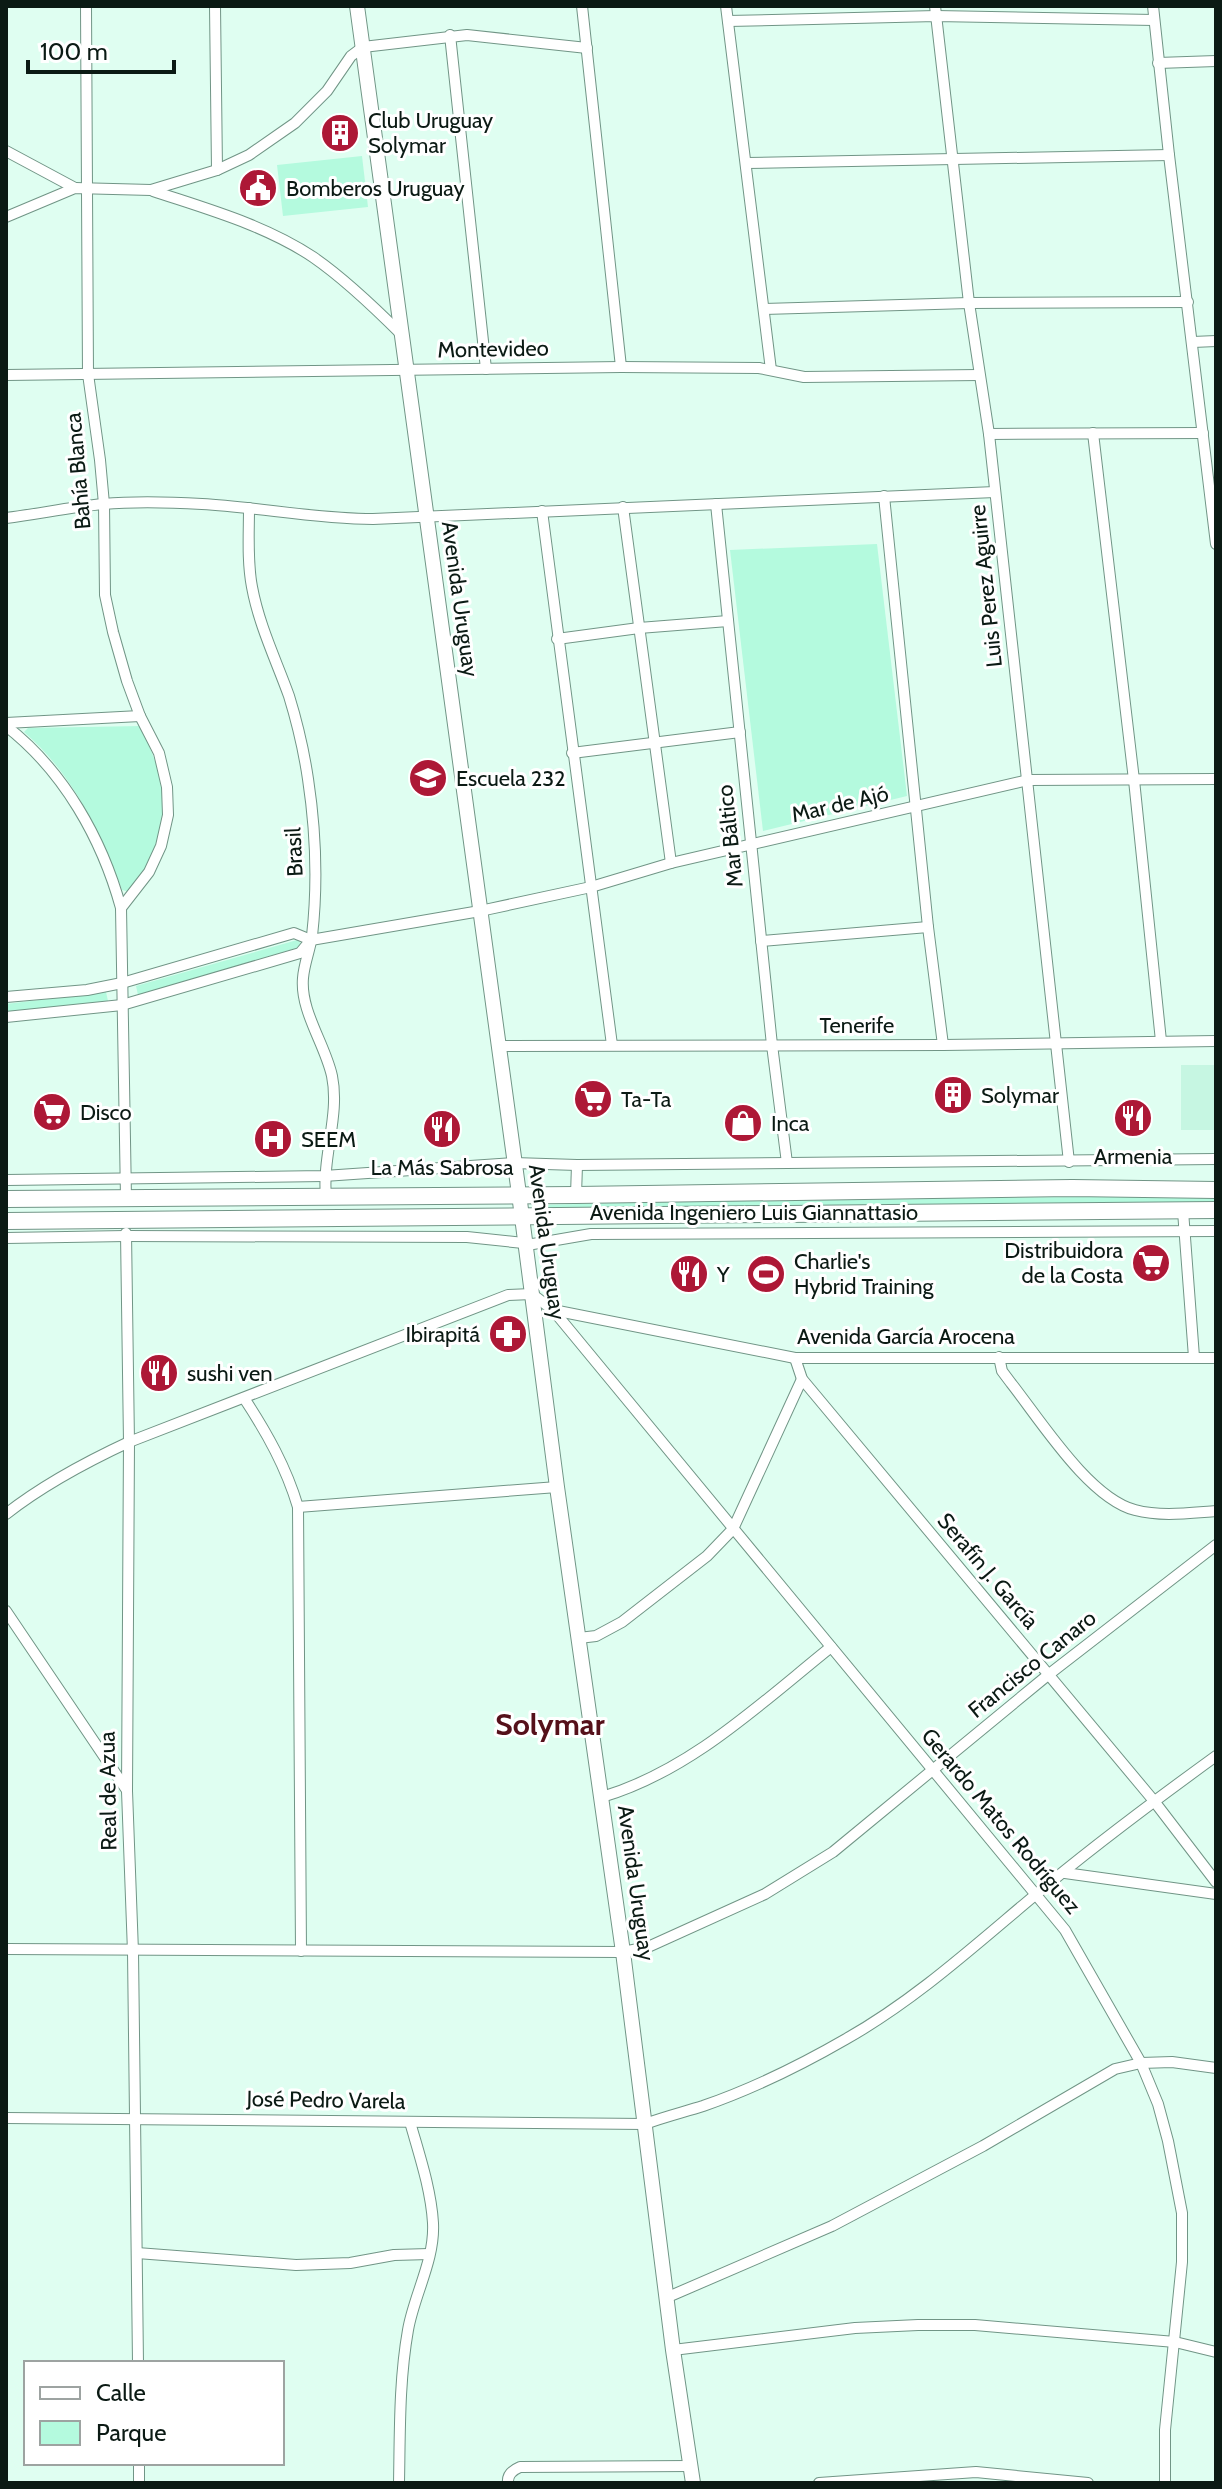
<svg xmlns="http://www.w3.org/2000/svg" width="1222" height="2489" viewBox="0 0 1222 2489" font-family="Cabin,sans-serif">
  <rect width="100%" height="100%" fill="#dffef1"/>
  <!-- built -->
  <rect fill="#c6f6e2" x="1181" y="1065" width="35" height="65"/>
  <!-- green -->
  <g fill="#b4fade">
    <polygon points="362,156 368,207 283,216 277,165"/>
    <polygon points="877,544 907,796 763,831 730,550"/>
    <path d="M141,726C147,742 155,758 159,774C170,818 155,857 130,892L122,890C101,832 71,772 24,732L28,728Z"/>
    <polygon points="297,940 301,943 297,948 138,995 136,986"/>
    <polygon points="106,992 108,1001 6,1012 6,1004"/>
    <polygon points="1216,1196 1216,1204 538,1210 538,1205 801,1199"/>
  </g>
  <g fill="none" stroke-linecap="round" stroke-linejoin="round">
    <!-- street casing -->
    <g stroke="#719586" stroke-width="12">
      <g id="street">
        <polyline points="86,6 88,374 100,460 104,504 105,595 113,632 127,681 140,716 159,753 167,787 168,815 161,846 149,872 121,908"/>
        <polyline points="215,6 217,170"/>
        <polyline points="582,6 621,367"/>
        <polyline points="726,6 771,370"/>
        <polyline points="935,6 969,303 989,434 1069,1162"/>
        <polyline points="1153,6 1169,155 1216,544"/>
        <polyline points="728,21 936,16 1154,20"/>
        <polyline points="450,35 486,369"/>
        <polyline points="1158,63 1216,61"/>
        <polyline points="6,151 75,188"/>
        <polyline points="747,163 1169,155"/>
        <path d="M153,191C207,209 265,225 313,257C345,279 374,307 401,334"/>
        <polyline points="6,217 75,188 151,190 217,170 249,155 295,123 327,91 351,56 363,47 467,35 587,48"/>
        <polyline points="764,309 969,303 1188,302"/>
        <polyline points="1193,342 1216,341"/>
        <polyline points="6,375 621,367 759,368 804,377 979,375"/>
        <polyline points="1093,433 1134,780 1161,1041"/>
        <polyline points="989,434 1203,433"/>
        <polyline points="884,496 928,927 943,1045"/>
        <polyline points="716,504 772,1045 787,1163"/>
        <polyline points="623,507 671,863"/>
        <path d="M249,508C249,534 247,561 252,587C259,625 276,660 289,696C297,722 304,752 308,779C316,832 318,883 312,936C310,950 304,964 303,978C300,1011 325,1044 332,1076C340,1115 322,1156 326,1197"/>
        <polyline points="542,511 612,1045"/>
        <path d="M6,518C38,514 71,507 103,504C136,501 169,502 202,504C259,507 315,519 373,519L995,492"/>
        <polyline points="557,639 639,628 728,621"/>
        <polyline points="6,723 140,716"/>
        <path d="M6,726C64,771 102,839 121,908L126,1198"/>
        <polyline points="572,753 740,732"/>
        <polyline points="761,941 928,927"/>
        <polyline points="6,997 87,990 122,983 294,933 311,940 480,911 591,887 671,863 1028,780 1216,779"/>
        <polyline points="6,1017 122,1005 300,953 310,941"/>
        <polyline points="499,1046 943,1045 1216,1041"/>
        <polyline points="6,1180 324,1176 514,1163 577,1165 1216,1159"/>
        <polyline points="576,1195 577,1165"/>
        <polyline points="1183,1211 1194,1357"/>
        <polyline points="126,1233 129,1442 127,1791 133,1952 138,2363"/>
        <polyline points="6,1238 126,1236 467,1237 533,1244 591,1234 1216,1231"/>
        <polyline points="553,1310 795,1358 1216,1358"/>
        <path d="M999,1357L1002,1371L1011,1383C1041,1421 1089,1498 1135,1510C1161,1517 1189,1513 1216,1511"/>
        <polyline points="795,1358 802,1379 1154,1801 1216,1882"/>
        <path d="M244,1398C267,1433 286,1467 298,1507L301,1951"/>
        <polyline points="298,1507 557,1487"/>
        <path d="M6,1514C43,1485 86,1462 129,1442L508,1295L532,1294L553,1310L1065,1930L1141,2063L1158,2104L1168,2141L1182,2213V2262L1165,2430V2483"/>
        <polyline points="6,1611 126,1789"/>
        <polyline points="579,1638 596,1636 622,1622 707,1556 733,1529 802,1379"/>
        <path d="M602,1797C690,1771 760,1704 831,1647"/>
        <polyline points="1065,1873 1216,1894"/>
        <polyline points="6,1949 623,1952 648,1947 765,1894 833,1852 1048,1675 1216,1545"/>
        <path d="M6,2118L645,2124C664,2117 684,2112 703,2106C752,2089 801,2065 846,2039C915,2000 973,1947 1034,1896C1092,1847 1154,1801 1216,1756"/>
        <polyline points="137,2253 296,2265 350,2263 394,2255 429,2254"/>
        <polyline points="668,2297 832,2226 983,2146 1115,2069 1141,2063 1172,2062 1216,2068"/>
        <polyline points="673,2350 855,2328 918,2325 975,2325 1175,2342 1216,2352"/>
        <polyline points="139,2463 139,2483"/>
        <path d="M399,2483C400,2432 399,2381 408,2330C414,2295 435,2260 433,2223C431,2189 419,2154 410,2122"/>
        <path d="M508,2483C507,2475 513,2470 520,2467L691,2466"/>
        <polyline points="819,2483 976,2472 1088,2483"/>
      </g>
    </g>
    <!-- secondary casing -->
    <g stroke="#719586" stroke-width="16">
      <polyline id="secondary" points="357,6 519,1194 557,1487 623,1952 673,2350 693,2483"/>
    </g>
    <!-- primary casing -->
    <g stroke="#719586" stroke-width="18">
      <g id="primary">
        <polyline points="6,1199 576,1195 1072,1188 1216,1190"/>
        <polyline points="6,1221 1216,1210"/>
      </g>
    </g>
    <!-- street -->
    <use href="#street" stroke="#fff" stroke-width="10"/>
    <!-- secondary -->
    <use href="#secondary" stroke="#fff" stroke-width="14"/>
    <!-- primary -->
    <use href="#primary" stroke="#fff" stroke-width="16"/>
  </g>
  <!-- icons -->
  <defs>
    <g id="building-disc" transform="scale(2)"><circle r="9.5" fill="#ad1836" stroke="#fff"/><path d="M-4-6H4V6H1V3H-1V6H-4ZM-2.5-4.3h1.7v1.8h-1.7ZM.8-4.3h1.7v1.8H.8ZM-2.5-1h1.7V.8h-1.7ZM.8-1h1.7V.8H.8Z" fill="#fff"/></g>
    <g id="civic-disc" transform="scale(2)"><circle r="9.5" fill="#ad1836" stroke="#fff"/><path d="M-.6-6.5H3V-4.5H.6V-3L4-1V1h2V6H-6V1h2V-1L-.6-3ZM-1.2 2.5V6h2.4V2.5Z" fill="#fff"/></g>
    <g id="school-disc" transform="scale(2)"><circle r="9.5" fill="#ad1836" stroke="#fff"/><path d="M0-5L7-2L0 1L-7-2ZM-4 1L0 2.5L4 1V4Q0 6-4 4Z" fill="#fff"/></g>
    <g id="supermarket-disc" transform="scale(2)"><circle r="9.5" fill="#ad1836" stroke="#fff"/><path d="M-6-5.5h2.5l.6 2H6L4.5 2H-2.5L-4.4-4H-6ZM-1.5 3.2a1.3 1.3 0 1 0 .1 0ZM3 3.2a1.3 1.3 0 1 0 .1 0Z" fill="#fff"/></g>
    <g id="restaurant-disc" transform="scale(2)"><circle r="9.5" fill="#ad1836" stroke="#fff"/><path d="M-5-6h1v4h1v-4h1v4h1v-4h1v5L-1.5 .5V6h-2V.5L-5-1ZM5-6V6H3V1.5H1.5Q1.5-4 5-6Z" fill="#fff"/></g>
    <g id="shop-disc" transform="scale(2)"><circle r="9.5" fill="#ad1836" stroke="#fff"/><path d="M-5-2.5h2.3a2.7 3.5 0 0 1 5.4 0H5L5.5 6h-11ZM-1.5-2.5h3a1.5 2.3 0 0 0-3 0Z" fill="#fff"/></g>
    <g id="hospital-disc" transform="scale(2)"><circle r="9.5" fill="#ad1836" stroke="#fff"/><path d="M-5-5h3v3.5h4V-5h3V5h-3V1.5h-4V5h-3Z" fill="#fff"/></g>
    <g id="stadium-disc" transform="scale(2)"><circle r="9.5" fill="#ad1836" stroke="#fff"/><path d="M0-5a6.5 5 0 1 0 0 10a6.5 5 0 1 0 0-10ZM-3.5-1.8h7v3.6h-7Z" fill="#fff"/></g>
    <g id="pharmacy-disc" transform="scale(2)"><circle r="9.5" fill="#ad1836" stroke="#fff"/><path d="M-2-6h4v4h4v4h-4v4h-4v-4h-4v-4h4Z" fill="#fff"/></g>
  </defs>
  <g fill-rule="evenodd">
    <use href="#building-disc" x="340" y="133"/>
    <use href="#civic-disc" x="258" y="188"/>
    <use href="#school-disc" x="428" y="778"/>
    <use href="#building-disc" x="953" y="1095"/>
    <use href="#supermarket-disc" x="593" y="1099"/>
    <use href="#supermarket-disc" x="52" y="1112"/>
    <use href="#restaurant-disc" x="1133" y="1118"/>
    <use href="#shop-disc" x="743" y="1123"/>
    <use href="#restaurant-disc" x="442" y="1129"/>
    <use href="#hospital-disc" x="273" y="1139"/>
    <use href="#supermarket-disc" x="1151" y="1263"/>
    <use href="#restaurant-disc" x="689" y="1274"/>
    <use href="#stadium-disc" x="766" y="1274"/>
    <use href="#pharmacy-disc" x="508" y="1334"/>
    <use href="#restaurant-disc" x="159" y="1373"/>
  </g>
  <g text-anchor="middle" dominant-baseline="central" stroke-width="6" stroke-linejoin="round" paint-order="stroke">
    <!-- poi labels -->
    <g font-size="22" fill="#0b1a14" stroke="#fff" text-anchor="start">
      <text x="368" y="120">Club Uruguay<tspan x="368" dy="25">Solymar</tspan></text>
      <text x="286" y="188">Bomberos Uruguay</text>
      <text x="456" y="778">Escuela 232</text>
      <text x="981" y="1095">Solymar</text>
      <text x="621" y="1099">Ta-Ta</text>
      <text x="80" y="1112">Disco</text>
      <text x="771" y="1123">Inca</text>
      <text x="301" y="1139">SEEM</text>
      <text x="1133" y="1156" text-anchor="middle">Armenia</text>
      <text x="442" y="1167" text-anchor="middle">La Más Sabrosa</text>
      <text x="1123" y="1250" text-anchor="end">Distribuidora<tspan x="1123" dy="25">de la Costa</tspan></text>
      <text x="794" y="1261">Charlie's<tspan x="794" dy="25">Hybrid Training</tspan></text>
      <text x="717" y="1274">Y</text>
      <text x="480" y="1334" text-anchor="end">Ibirapitá</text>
      <text x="187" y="1373">sushi ven</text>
    </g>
    <!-- street labels -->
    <g font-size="22" fill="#0b1a14" stroke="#fff">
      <text transform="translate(493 349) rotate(-1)">Montevideo</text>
      <text transform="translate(78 471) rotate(-95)">Bahía Blanca</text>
      <text transform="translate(986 586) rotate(-96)">Luis Perez Aguirre</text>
      <text transform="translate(460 599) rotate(82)">Avenida Uruguay</text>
      <text transform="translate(840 804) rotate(-13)">Mar de Ajó</text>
      <text transform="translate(730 836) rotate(-96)">Mar Báltico</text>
      <text transform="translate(294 852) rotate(-93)">Brasil</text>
      <text x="857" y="1025">Tenerife</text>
      <text x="754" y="1212">Avenida Ingeniero Luis Giannattasio</text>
      <text transform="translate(547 1242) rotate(82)">Avenida Uruguay</text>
      <text x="906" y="1336">Avenida García Arocena</text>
      <text transform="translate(988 1571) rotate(50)">Serafín J. García</text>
      <text transform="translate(1032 1664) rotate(-39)">Francisco Canaro</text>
      <text transform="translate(108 1791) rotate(-91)">Real de Azua</text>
      <text transform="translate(1001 1821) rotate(50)">Gerardo Matos Rodríguez</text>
      <text transform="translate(636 1883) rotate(82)">Avenida Uruguay</text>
      <text transform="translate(326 2100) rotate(1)">José Pedro Varela</text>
    </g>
    <!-- district labels -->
    <g font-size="30" font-weight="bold" fill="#55101a" stroke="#fff">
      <text x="550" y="1724">Solymar</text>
    </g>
  </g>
  <!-- border -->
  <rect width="1222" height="2489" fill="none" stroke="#0b1a14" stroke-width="16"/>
  <!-- legend -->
  <rect x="24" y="2361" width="260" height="104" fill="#ffffff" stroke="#9da3a1" stroke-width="2"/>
  <rect x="40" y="2387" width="40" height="12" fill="#ffffff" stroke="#9da3a1" stroke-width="2"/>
  <text x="96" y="2401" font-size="24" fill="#0b1a14">Calle</text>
  <rect x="40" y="2421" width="40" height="24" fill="#b4fade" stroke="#9da3a1" stroke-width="2"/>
  <text x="96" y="2441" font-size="24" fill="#0b1a14">Parque</text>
  <!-- scale -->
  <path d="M28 60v12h146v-12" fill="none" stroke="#0b1a14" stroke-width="4"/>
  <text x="40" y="60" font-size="24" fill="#0b1a14" stroke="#ffffff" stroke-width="6" paint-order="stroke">100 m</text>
</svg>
